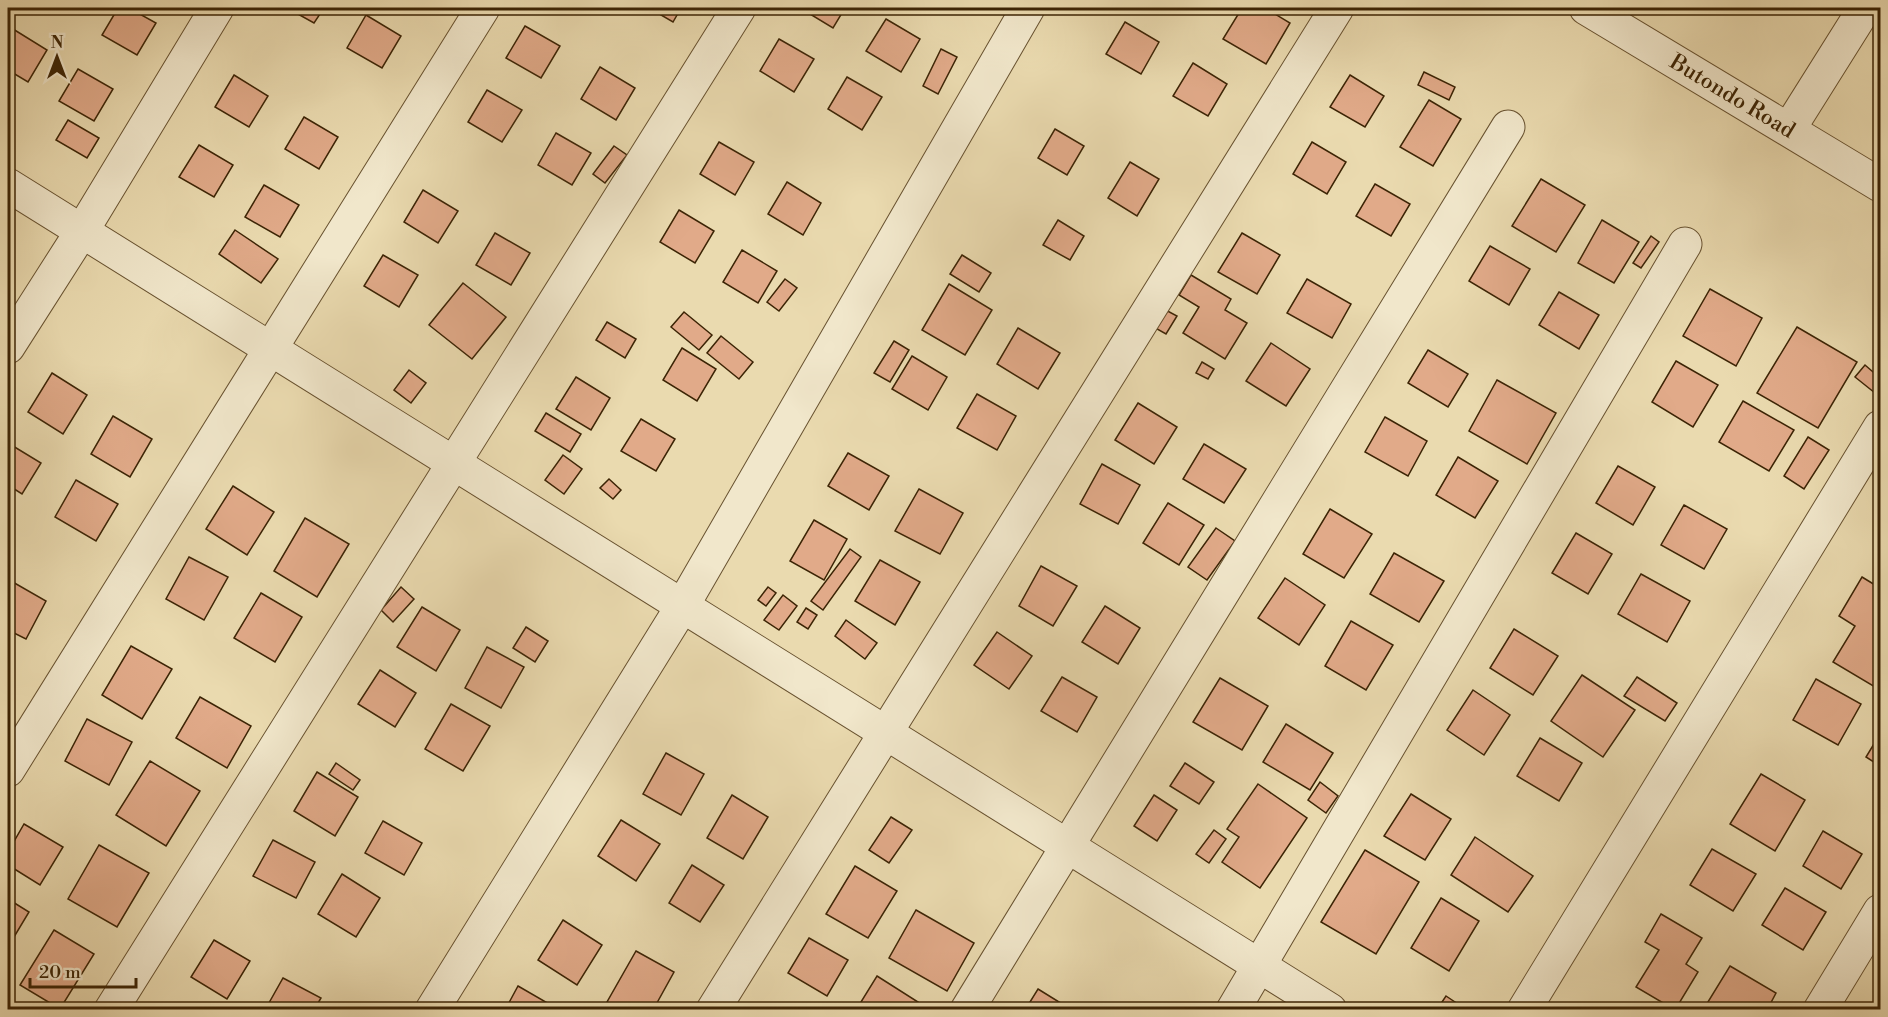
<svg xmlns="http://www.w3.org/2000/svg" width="1888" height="1017" viewBox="0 0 1888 1017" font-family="'Libre Bodoni',serif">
  <rect width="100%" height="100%" fill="#eadaaf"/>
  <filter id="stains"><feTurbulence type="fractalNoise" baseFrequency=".00333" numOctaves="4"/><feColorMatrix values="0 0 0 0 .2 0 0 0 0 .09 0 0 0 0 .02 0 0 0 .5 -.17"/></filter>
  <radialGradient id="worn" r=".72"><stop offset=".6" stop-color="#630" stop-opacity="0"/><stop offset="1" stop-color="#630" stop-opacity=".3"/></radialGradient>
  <!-- building -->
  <g fill="#e1aa89" stroke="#3c2405" stroke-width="1.5">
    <polygon points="118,8 129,8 156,23 137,55 102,35"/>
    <polygon points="287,8 324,8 314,23"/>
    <polygon points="649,8 681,8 673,22"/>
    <polygon points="800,8 845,8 833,28"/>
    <polygon points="1242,8 1265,8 1290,23 1266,64 1223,39"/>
    <polygon points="366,15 401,36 382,68 347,48"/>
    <polygon points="886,19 920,39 901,72 866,51"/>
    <polygon points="1125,22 1159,42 1141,74 1106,54"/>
    <polygon points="525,26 560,46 541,78 506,58"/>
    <polygon points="13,29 47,50 28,82 8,70 8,38"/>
    <polygon points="779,39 814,59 794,92 760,71"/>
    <polygon points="941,49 957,57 938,94 923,86"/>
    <polygon points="1193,63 1227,84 1208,116 1173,96"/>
    <polygon points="600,67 635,88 616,120 581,99"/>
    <polygon points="78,69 113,89 94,121 59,101"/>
    <polygon points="1424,72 1455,87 1449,100 1418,85"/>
    <polygon points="234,75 268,96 249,127 215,107"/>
    <polygon points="1350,75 1384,96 1365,127 1330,107"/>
    <polygon points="847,77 882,97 862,130 828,109"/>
    <polygon points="487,90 522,110 502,142 468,122"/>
    <polygon points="1429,100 1461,119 1433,166 1400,147"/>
    <polygon points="304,117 338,137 319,169 285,149"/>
    <polygon points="68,120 99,138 87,158 56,140"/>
    <polygon points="1055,129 1084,146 1067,175 1038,158"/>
    <polygon points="556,133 591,153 572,185 538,165"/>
    <polygon points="719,142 754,162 735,195 700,174"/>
    <polygon points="1312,142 1346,162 1327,194 1293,174"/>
    <polygon points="199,145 233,165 214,197 179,177"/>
    <polygon points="614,146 627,155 605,183 593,174"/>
    <polygon points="1130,162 1159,179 1137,216 1108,198"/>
    <polygon points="1541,179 1585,205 1556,252 1512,226"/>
    <polygon points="787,182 821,203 803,235 768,214"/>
    <polygon points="1375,184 1410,204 1391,236 1356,216"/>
    <polygon points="264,185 299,205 280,237 245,217"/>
    <polygon points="423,190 458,211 438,243 404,222"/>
    <polygon points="679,210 714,231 695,263 660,242"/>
    <polygon points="1058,220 1084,236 1070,260 1043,245"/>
    <polygon points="1602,220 1639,242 1614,283 1578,263"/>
    <polygon points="235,230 278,259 261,283 219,254"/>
    <polygon points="495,233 530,253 511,285 476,265"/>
    <polygon points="1242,233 1280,255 1257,294 1218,272"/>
    <polygon points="1651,236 1659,242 1641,268 1633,263"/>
    <polygon points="1490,246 1530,269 1509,305 1469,281"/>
    <polygon points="742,250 777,271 758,303 723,282"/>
    <polygon points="383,255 418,275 399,307 364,286"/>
    <polygon points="962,255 991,273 979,292 950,274"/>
    <polygon points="1191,275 1231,299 1225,310 1247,323 1225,359 1183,333 1199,307 1179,295"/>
    <polygon points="785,279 797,288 779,311 767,302"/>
    <polygon points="1307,279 1351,304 1332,338 1287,313"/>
    <polygon points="463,283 506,317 472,359 429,325"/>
    <polygon points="949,284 992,310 965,355 922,330"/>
    <polygon points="1710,289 1762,318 1736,366 1683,336"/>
    <polygon points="1559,292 1599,315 1579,349 1539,325"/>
    <polygon points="1160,307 1177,316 1166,334 1150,325"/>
    <polygon points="684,312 712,335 699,350 671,327"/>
    <polygon points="607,322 636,339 625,358 596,340"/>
    <polygon points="1797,327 1857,362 1818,428 1757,393"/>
    <polygon points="1018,328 1060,353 1038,389 997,364"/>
    <polygon points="721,336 753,362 739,379 707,353"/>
    <polygon points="894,341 909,350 890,382 874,373"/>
    <polygon points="1271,343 1310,369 1286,406 1246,381"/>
    <polygon points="682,348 716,369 697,401 663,380"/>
    <polygon points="1428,350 1468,374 1448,407 1408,383"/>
    <polygon points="912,356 947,377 928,410 892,389"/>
    <polygon points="1676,361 1718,385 1693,427 1652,402"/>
    <polygon points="1202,362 1214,369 1208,379 1196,373"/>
    <polygon points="1865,365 1880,378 1880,386 1875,393 1855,377"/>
    <polygon points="409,370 426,383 411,403 394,390"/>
    <polygon points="52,373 87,395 63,434 28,412"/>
    <polygon points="576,377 610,398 591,430 556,409"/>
    <polygon points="1497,380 1556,413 1527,464 1469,431"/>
    <polygon points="977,394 1016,416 997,450 957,428"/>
    <polygon points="1743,401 1794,430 1769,471 1719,442"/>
    <polygon points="1138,403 1177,427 1154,464 1115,440"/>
    <polygon points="546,413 581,434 570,452 535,431"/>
    <polygon points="113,416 152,439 130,477 91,454"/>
    <polygon points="1385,417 1427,441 1408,476 1365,452"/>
    <polygon points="641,419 675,439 656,471 621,451"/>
    <polygon points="1808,437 1829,450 1804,489 1784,476"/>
    <polygon points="8,443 41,463 22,494 8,485"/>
    <polygon points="1204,444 1246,469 1224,503 1183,479"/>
    <polygon points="848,453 889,476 869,510 828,486"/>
    <polygon points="563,455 582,469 564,494 545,480"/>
    <polygon points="1458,457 1498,481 1475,518 1436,495"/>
    <polygon points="1102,464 1140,485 1118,524 1080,504"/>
    <polygon points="1618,466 1655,487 1633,525 1596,503"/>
    <polygon points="609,479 621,490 613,499 600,488"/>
    <polygon points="76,480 118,504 96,541 55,517"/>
    <polygon points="233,486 274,512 247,555 206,529"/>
    <polygon points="919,489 963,513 940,554 895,531"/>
    <polygon points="1168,503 1204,525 1179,565 1143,543"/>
    <polygon points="1684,505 1727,529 1704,569 1661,545"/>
    <polygon points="1330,509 1372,534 1344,578 1303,554"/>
    <polygon points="305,518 349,544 317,597 274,571"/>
    <polygon points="814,520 847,539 824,580 790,561"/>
    <polygon points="1216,528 1235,541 1207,580 1188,567"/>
    <polygon points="1576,533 1612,554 1588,594 1552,573"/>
    <polygon points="850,549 861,557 823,610 811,601"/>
    <polygon points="1394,553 1444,581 1419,622 1370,594"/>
    <polygon points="189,557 228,577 204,620 166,599"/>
    <polygon points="880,560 920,582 895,625 855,601"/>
    <polygon points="1041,566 1077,586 1053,626 1019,606"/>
    <polygon points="1641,574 1690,601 1667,642 1618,614"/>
    <polygon points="1862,577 1880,588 1880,690 1833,662 1855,626 1839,616"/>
    <polygon points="1285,578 1325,605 1299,645 1258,618"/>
    <polygon points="11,581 46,601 26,639 8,630 8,588"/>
    <polygon points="401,587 414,599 393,622 381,610"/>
    <polygon points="768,587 776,593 766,606 758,600"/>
    <polygon points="261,593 302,617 275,662 234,638"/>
    <polygon points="783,595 797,606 779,630 764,620"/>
    <polygon points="1105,606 1140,628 1118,664 1082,642"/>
    <polygon points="422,607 460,630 436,671 397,647"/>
    <polygon points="806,608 817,615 808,629 797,622"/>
    <polygon points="846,620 877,643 865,659 835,636"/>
    <polygon points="1351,621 1393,645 1366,690 1325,666"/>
    <polygon points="526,627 548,641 535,662 513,648"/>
    <polygon points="1514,629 1558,656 1533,695 1490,668"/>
    <polygon points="997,632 1032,656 1009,689 974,665"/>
    <polygon points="131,646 172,669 142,719 102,695"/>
    <polygon points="487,647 524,667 501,708 465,688"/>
    <polygon points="380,670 416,693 395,727 358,704"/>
    <polygon points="1582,675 1635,710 1603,757 1551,721"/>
    <polygon points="1062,677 1097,697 1077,732 1041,711"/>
    <polygon points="1637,677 1677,703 1665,721 1624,696"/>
    <polygon points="1220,678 1268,706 1242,750 1193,722"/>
    <polygon points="1816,679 1861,704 1838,745 1793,720"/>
    <polygon points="1473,690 1510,715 1484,755 1447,730"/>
    <polygon points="200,697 251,726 227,768 176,738"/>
    <polygon points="451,704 490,726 463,771 425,749"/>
    <polygon points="87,719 132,742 109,785 65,761"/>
    <polygon points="1286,724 1333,753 1310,790 1263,762"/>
    <polygon points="1880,734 1880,766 1866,757"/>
    <polygon points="1540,738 1582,763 1559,801 1517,776"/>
    <polygon points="666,753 704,774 681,815 643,794"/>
    <polygon points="150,761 200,791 166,846 116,815"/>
    <polygon points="336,763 360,780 353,790 329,774"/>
    <polygon points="1185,763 1214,782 1199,804 1170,786"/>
    <polygon points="317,772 358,797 335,836 294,811"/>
    <polygon points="1761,774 1805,800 1775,851 1730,824"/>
    <polygon points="1320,782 1338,796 1326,813 1308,800"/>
    <polygon points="1258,784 1307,818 1260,888 1222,862 1239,837 1227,829"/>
    <polygon points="1411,794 1451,819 1425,860 1384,836"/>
    <polygon points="732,795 768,817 743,859 707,838"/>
    <polygon points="1154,795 1177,810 1157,841 1134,826"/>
    <polygon points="891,817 912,830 889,863 869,850"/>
    <polygon points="621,820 660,844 636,881 598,856"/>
    <polygon points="383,821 422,843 404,875 365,853"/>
    <polygon points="24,824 63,847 40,885 8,865 8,852"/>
    <polygon points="1214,830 1226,839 1209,863 1196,854"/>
    <polygon points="1823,831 1862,854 1841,889 1803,866"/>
    <polygon points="1475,837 1533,876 1508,912 1451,875"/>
    <polygon points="273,840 315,862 296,898 253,876"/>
    <polygon points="99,845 149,873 117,927 68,899"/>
    <polygon points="1712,849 1756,874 1733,911 1690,885"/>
    <polygon points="1365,850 1419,882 1376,954 1321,922"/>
    <polygon points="692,865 724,885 700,922 669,903"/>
    <polygon points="855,866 897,891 868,938 826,914"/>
    <polygon points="342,874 380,898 356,937 318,914"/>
    <polygon points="1785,888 1826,912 1803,950 1762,925"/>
    <polygon points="1441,898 1479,921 1449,971 1411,948"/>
    <polygon points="8,899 29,912 8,947"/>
    <polygon points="916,910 974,943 947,991 889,958"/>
    <polygon points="1661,914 1702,938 1686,964 1698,972 1675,1010 1636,987 1659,950 1645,942"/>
    <polygon points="563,920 602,945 577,985 538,960"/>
    <polygon points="54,930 94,954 60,1009 20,985"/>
    <polygon points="809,938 848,960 827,996 788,973"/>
    <polygon points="214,940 250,961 227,999 191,977"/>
    <polygon points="636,951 674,972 653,1010 622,1010 607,1002"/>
    <polygon points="1730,966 1776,993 1767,1010 1703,1010"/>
    <polygon points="877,976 918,1002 913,1010 856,1010"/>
    <polygon points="283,978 321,998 314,1010 265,1010"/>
    <polygon points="518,986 551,1005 549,1010 505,1010"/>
    <polygon points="1038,989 1072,1010 1025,1010"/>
    <polygon points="1446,996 1467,1010 1440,1010 1438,1008"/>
    <polygon points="174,1003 184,1010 170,1010"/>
  </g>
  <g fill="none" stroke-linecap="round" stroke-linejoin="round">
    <!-- minor casing -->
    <g stroke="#685230" stroke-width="35">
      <g id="minor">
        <path id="s1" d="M1586,8L1880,185"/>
        <polyline points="1789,129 1865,8"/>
        <polyline points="8,185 1330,1010"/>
        <polyline points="8,347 82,231 217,8"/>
        <polyline points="8,770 483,8"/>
        <polyline points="111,1010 739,8"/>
        <polyline points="432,1010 683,605 1028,8"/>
        <polyline points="713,1010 1337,8"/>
        <polyline points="967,1010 1508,127"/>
        <polyline points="1233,1010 1685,244"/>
        <polyline points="1524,1010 1880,427"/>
        <polyline points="1820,1010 1880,911"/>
      </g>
    </g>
    <!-- minor -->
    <use href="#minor" stroke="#f1e7cb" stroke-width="33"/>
  </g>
  <g text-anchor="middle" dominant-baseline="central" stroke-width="4.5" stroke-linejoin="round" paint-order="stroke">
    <!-- street labels -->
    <g font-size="22" fill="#3c2405" stroke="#f1e7cb">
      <text stroke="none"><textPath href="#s1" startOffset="171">Butondo Road</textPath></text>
    </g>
  </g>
  <!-- margin -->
  <rect width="1888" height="1017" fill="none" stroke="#eadaaf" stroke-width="30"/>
  <rect x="9" y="9" width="1870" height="999" fill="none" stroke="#3c2405" stroke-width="3"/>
  <rect x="15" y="15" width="1858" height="987" fill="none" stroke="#3c2405" stroke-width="1.5"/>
  <!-- north arrow -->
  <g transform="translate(57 57)" stroke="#f1e7cb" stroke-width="4.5" paint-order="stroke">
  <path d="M0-4.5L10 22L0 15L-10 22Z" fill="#3c2405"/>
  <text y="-9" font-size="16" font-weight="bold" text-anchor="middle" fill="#3c2405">N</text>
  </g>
  <!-- scale -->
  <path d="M30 978v9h106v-9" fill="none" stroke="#3c2405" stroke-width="3"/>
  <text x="39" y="978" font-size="18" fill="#3c2405" stroke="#f1e7cb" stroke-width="4.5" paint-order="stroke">20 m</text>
  <rect width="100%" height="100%" filter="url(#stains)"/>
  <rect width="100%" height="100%" fill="url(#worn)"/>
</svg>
